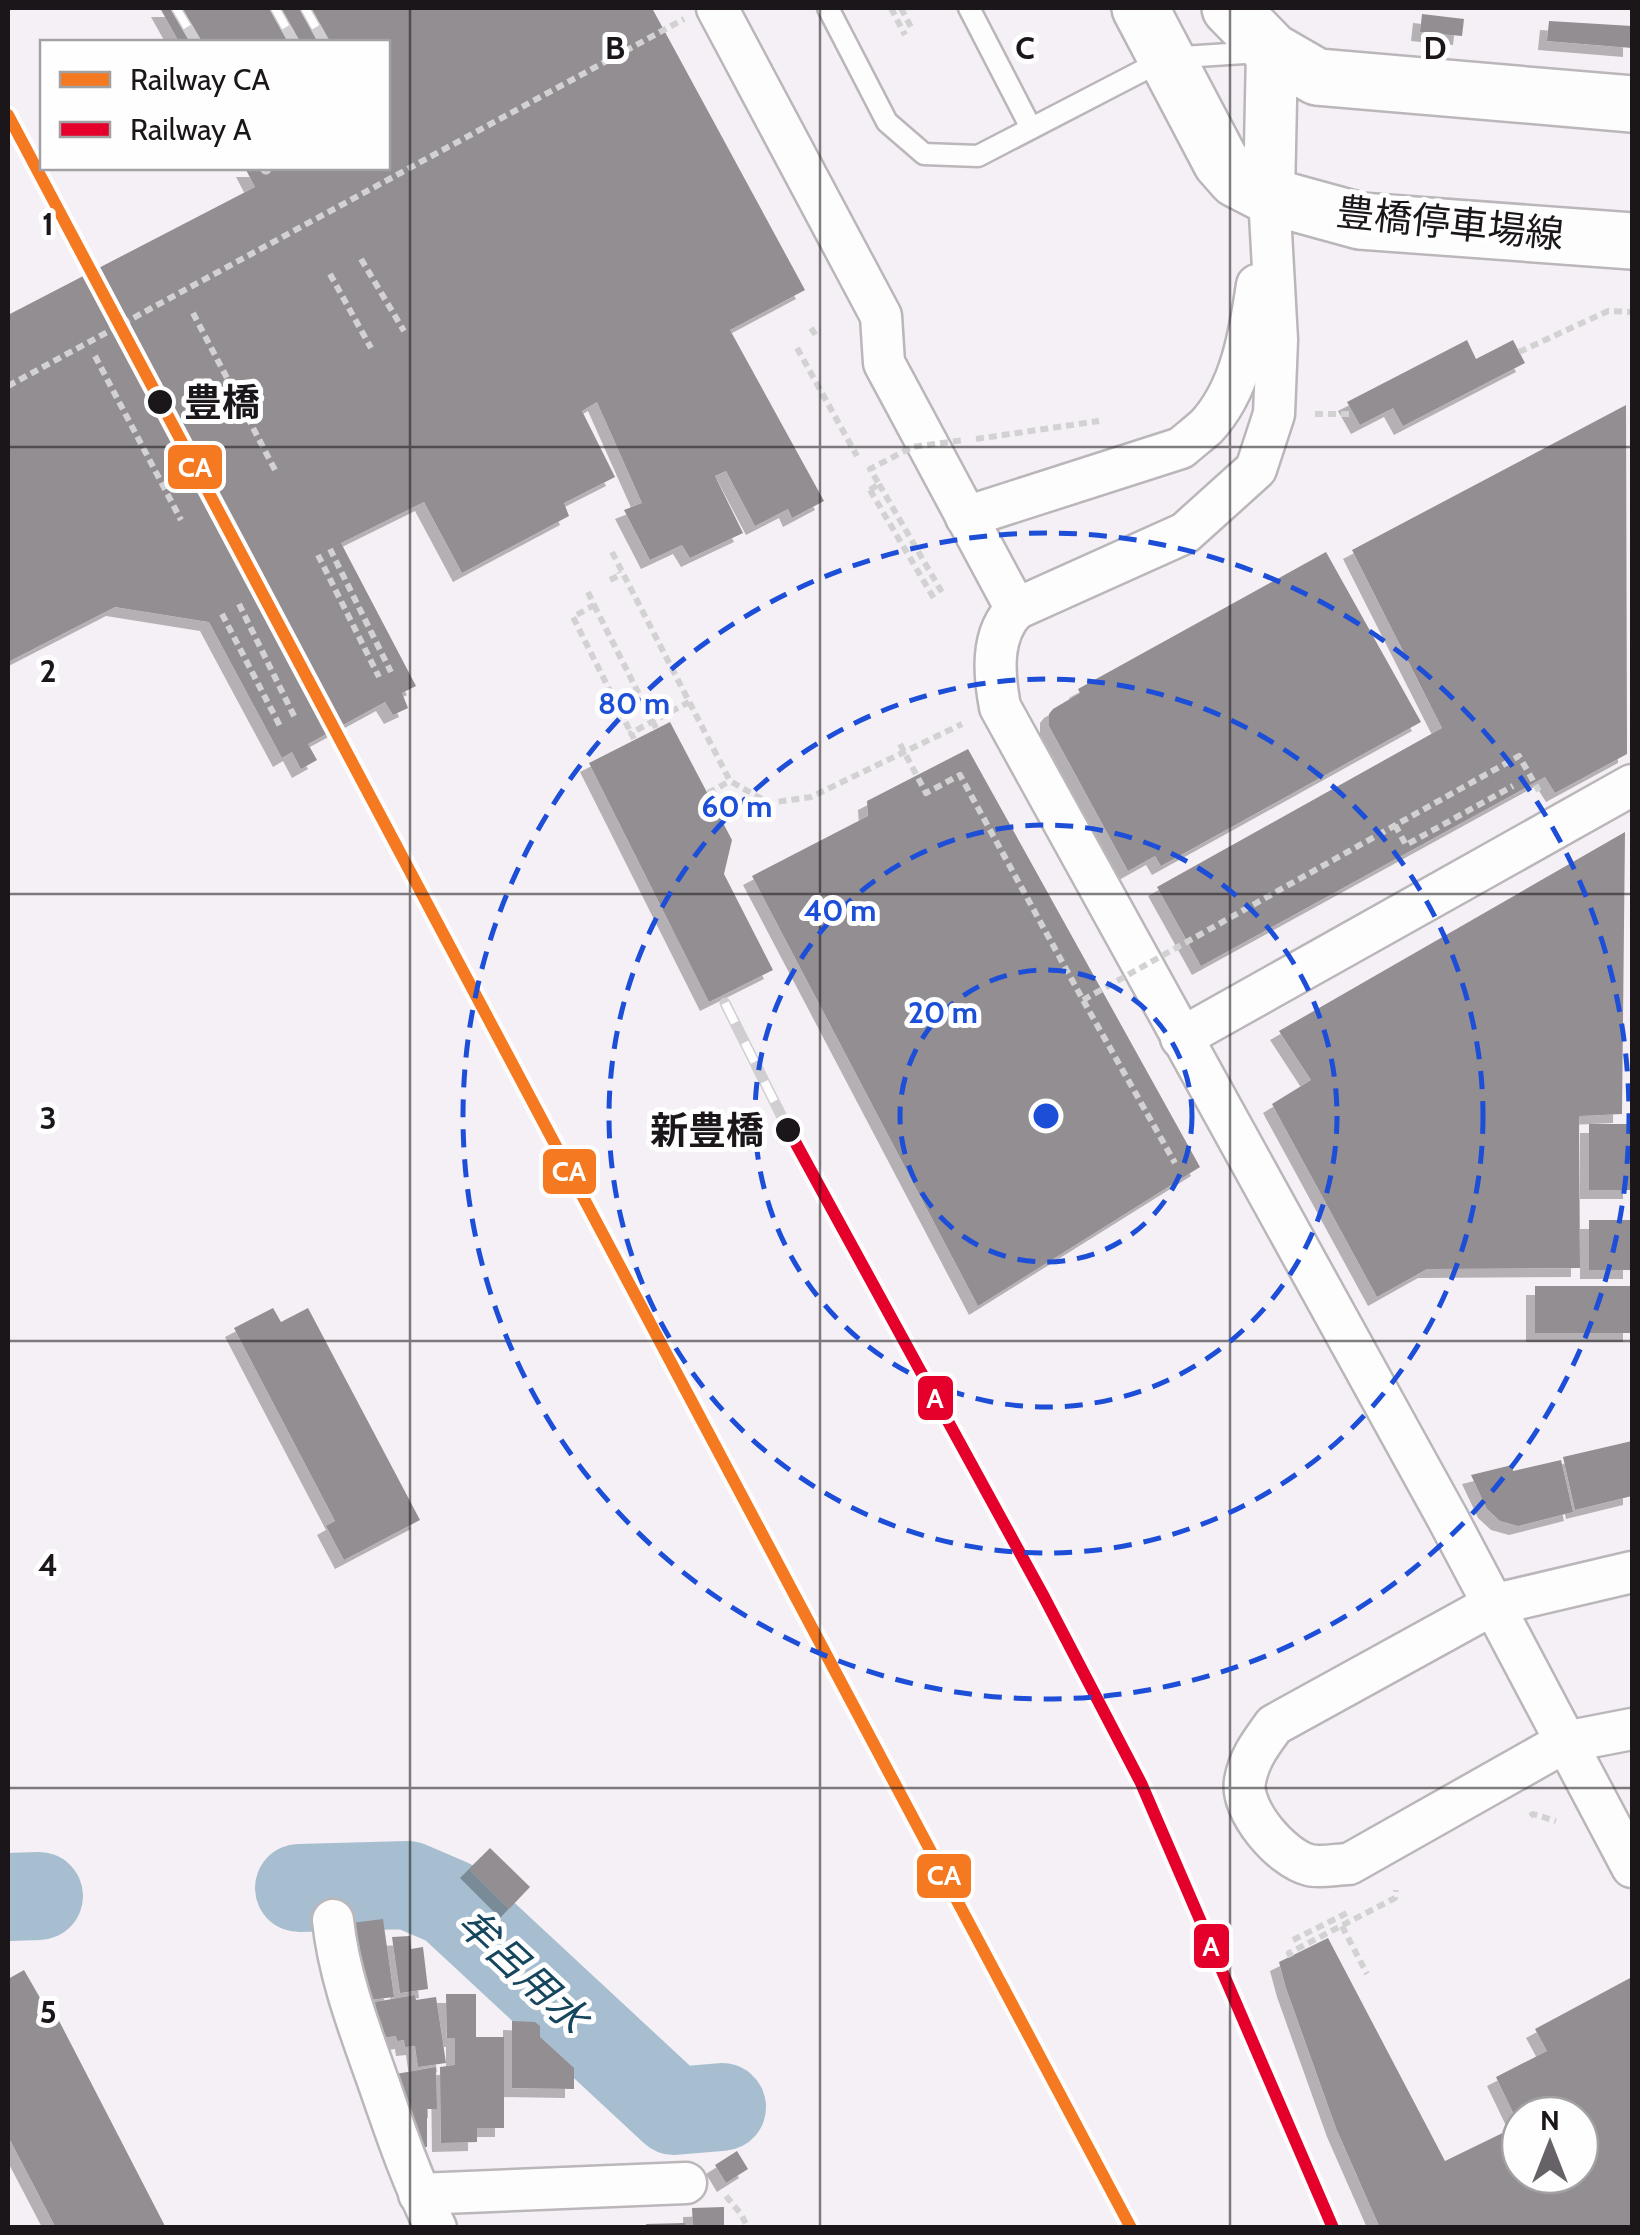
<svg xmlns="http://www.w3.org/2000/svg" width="1640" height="2235" viewBox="0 0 1640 2235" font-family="Cabin,'Noto Sans JP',sans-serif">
  <defs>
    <filter id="shadow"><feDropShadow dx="-9" dy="9" stdDeviation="0" flood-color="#0004"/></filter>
  </defs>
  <rect width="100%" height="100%" fill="#f5f0f5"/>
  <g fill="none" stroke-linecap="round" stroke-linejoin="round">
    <!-- river -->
    <g stroke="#a6becf" stroke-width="88">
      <polyline points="299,1888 408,1885 450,1903 674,2111 722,2107"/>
      <polyline points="8,1897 39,1896"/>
    </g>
  </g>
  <!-- building -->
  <g fill="#938e91" fill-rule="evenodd" filter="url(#shadow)">
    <polygon points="160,8 652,8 805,290 730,330 824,501 792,518 788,509 755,526 726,471 715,476 743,533 690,558 682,545 650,560 624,510 642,503 597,402 582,411 615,477 564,503 569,516 462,573 424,502 341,543 416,686 402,693 408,708 393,715 385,702 308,744 317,760 301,769 292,752 282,758 209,622 115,607 8,662 8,315 255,187 245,168 388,168 388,42 179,42"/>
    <polygon points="1422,14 1464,19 1462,36 1420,32"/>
    <polygon points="1549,21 1632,26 1632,48 1547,41"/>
    <polygon points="1467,340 1476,359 1513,340 1525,363 1403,426 1393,408 1360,425 1347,402"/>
    <polygon points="1626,405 1627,754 1555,793 1545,777 1201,966 1157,887 1442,728 1352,550"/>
    <polygon points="1326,552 1421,722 1161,866 1155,856 1128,871 1049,726 1049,714 1053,709 1080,693 1078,689"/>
    <polygon points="670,722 732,840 724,874 773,970 709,1002 589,763"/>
    <polygon points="968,749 1200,1167 978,1306 752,876 868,816 867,801"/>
    <polygon points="1625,832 1622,1114 1579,1116 1580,1268 1427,1269 1377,1297 1272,1104 1311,1080 1279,1031"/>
    <rect x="1589" y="1124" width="43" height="66"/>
    <rect x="1589" y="1220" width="43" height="50"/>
    <rect x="1535" y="1286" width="97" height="47"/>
    <polygon points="273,1308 281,1322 308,1308 420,1520 344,1560 326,1526 335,1521 234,1328"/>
    <polygon points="1632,1441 1632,1496 1575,1510 1563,1457"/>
    <polygon points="1561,1460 1573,1512 1518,1526 1500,1521 1487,1509 1471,1475 1512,1465 1513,1471"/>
    <polygon points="490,1848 530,1887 509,1909 469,1869"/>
    <polygon points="383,1919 394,1997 369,2000 365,1969 358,1970 352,1923"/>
    <polygon points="410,1936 411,1949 423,1947 428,1989 400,1993 392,1937"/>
    <path d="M1328,1938L1445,2161L1519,2125L1496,2077L1547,2051L1535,2029L1632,1977V2228H1380L1336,2128L1286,1988L1279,1962ZM1520,2115H1580V2175H1520Z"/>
    <polygon points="24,1970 47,2010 54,2011 166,2228 56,2228 8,2136 8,1979"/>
    <polygon points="446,1994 476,1994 476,2037 504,2037 504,2128 477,2128 477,2142 441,2143 440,2067 455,2065 455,2038 447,2038"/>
    <polygon points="415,1995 416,2000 436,1997 446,2063 418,2067 415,2046 405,2047 404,2040 397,2041 396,2036 381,2038 375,2002"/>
    <polygon points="512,2021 535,2022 540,2026 540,2037 574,2068 574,2089 512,2088"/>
    <polygon points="436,2067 437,2109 427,2109 427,2147 416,2147 390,2075"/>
    <polygon points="737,2151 748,2169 726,2183 715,2165"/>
    <polygon points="724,2207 724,2228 693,2228 692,2208"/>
    <polygon points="685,2223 685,2228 646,2228 646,2224"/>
  </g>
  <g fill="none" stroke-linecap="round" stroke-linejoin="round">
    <!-- service casing -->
    <g stroke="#bab6ba" stroke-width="25">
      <g id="service">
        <polyline points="828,8 887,122 924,154 978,156 1167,58 1260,52"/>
        <polyline points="969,8 1031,128"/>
      </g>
    </g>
    <!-- minor casing -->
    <g stroke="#bab6ba" stroke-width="45">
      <g id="minor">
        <polyline points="717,8 881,316 884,363 1016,609 1185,533 1256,469 1274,414 1277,340 1269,196"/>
        <path d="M966,517L1181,448C1189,441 1198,434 1206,427C1241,390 1250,333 1257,285"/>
        <path d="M1016,609C990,634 994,675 1000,707L1448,1519L1632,1867"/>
        <polyline points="1181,1038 1632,785"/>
        <path d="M1632,1572L1492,1605L1274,1725C1261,1743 1249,1758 1245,1781C1240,1810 1281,1858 1309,1865C1320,1868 1337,1864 1349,1864L1565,1742L1632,1729"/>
        <path d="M333,1920C339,1977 360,2030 379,2084C396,2133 412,2181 436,2228"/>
        <polyline points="419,2194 686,2183"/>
      </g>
    </g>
    <!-- tertiary casing -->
    <g stroke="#bab6ba" stroke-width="55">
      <polyline id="tertiary" points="1269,196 1272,51"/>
    </g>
    <!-- secondary casing -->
    <g stroke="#bab6ba" stroke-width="60">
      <g id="secondary">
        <polyline points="1140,8 1221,162 1236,179 1269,196 1360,221 1632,241"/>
        <polyline points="1230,8 1272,51 1317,77 1632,104"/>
      </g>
    </g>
    <!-- path -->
    <g stroke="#d3d2d3" stroke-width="6" stroke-dasharray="8 5" stroke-linecap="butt">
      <polyline points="891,8 905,35"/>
      <polyline points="901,8 913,31"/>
      <polyline points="361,259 404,331"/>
      <polyline points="330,274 371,348"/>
      <polyline points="193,313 275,470"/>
      <polyline points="797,348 857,456"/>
      <polyline points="1519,352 1608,311 1632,312"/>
      <polyline points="95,356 181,520"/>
      <polyline points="1315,414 1353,414"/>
      <polyline points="976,439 1099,421"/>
      <polyline points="879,484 944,596"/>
      <polyline points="870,490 936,602"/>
      <polyline points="330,549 391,672"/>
      <polyline points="612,552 730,781 769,803 811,797 962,724"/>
      <polyline points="318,555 379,677"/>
      <polyline points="610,580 620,575 619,572"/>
      <polyline points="588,592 594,605 573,617 631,733"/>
      <polyline points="239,604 296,720"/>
      <polyline points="594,605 656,728"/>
      <polyline points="222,614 281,728"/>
      <polyline points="634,739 631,733 689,702"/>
      <polyline points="708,793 730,781"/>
      <polyline points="1395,825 1406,845 1513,786"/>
      <polyline points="1530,1816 1533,1814 1556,1821"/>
      <polyline points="1342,1926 1367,1974"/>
      <polyline points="1293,1940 1351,1911"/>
      <polyline points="1291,1957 1289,1953 1395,1898 1396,1890"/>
      <polyline points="726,2196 741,2214 748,2228"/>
    </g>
    <!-- service -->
    <use href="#service" stroke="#fefdfe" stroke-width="20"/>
    <!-- minor -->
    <use href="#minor" stroke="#fefdfe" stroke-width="40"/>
    <!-- tertiary -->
    <use href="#tertiary" stroke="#fefdfe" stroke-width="50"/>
    <!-- secondary -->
    <use href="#secondary" stroke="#fefdfe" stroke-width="55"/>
    <!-- rail casing -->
    <g stroke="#d0ced0" stroke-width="11">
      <g id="rail">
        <polyline points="176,8 196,42"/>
        <polyline points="275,8 294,42"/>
        <polyline points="305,8 324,42"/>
        <polyline points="265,168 266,169"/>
        <polyline points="725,1003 788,1129"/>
      </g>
    </g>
    <!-- rail -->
    <use href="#rail" stroke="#fefefe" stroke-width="8" stroke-dasharray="22" stroke-linecap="butt"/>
    <!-- path-bridge -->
    <g stroke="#d3d2d3" stroke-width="6" stroke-dasharray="8 5" stroke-linecap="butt">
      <polyline points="811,328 817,337"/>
      <polyline points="8,386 684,19"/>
      <polyline points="870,490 879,484 870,469 912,447 964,440"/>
      <polyline points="900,744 926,793 960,775 1083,1000 1175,1163"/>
      <polyline points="1083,1000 1519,756 1539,791"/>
    </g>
    <!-- rail-1 casing -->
    <g stroke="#fefefe" stroke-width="20">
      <polyline id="rail-1" points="8,115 1131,2228"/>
    </g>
    <!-- rail-2 casing -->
    <g stroke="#fefefe" stroke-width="20">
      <polyline id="rail-2" points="788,1129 1043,1595 1141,1783 1333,2228"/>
    </g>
    <!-- rail-1 -->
    <use href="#rail-1" stroke="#f47921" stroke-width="12"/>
    <!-- rail-2 -->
    <use href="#rail-2" stroke="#e4002b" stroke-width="12"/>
  </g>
  <!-- grid -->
  <path fill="none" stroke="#1a161a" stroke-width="2.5" stroke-opacity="0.55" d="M410,8V2228M820,8V2228M1230,8V2228M8,447H1632M8,894H1632M8,1341H1632M8,1788H1632"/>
  <!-- distance rings -->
  <g fill="none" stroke="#1d4ed8" stroke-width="5" stroke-dasharray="18 12">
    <circle cx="1046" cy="1116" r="146"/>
    <circle cx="1046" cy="1116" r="291"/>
    <circle cx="1046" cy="1116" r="437"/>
    <circle cx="1046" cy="1116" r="583"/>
  </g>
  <!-- markers -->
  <g fill="#1a161a" stroke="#fefefe" stroke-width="4">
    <circle cx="160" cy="402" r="14"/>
    <circle cx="788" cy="1130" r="14"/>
  </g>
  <g text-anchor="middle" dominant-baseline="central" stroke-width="10" stroke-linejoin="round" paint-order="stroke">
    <!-- street labels -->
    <g font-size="38" fill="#1a161a" stroke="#fefefe">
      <text transform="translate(1450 223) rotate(6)">豊橋停車場線</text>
    </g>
    <!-- stop labels -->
    <g font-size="38" font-weight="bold" fill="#1a161a" stroke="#fefefe" text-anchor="start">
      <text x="184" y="402">豊橋</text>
      <text x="764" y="1130" text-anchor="end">新豊橋</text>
    </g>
    <!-- water labels -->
    <g font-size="40" font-style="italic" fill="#16465e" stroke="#fefefe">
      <text transform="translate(523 1970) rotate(43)">牟呂用水</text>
    </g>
  </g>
  <g font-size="32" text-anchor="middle" font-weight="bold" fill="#1a161a" stroke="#fefefe" stroke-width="10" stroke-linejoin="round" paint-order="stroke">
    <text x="615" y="59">B</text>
    <text x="1025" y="59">C</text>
    <text x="1435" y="59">D</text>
    <text x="48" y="235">1</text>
    <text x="48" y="682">2</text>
    <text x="48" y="1129">3</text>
    <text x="48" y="1576">4</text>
    <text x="48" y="2023">5</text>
  </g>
  <circle cx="1046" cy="1116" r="15" fill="#1d4ed8" stroke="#fefefe" stroke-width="5"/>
  <g font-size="30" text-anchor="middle" font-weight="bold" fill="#1d4ed8" stroke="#fefefe" stroke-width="10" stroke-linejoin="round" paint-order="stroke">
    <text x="634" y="714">80 m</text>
    <text x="737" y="817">60 m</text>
    <text x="840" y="921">40 m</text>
    <text x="943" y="1023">20 m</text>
  </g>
  <g stroke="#fefefe" stroke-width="4">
    <rect x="166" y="443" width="58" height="48" rx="10" fill="#f47921"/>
    <rect x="541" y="1147" width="57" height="49" rx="10" fill="#f47921"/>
    <rect x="916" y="1374" width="39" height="48" rx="10" fill="#e4002b"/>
    <rect x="915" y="1852" width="58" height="48" rx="10" fill="#f47921"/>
    <rect x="1192" y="1922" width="39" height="48" rx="10" fill="#e4002b"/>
  </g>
  <g font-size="28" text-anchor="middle" font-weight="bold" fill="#fff">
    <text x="195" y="477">CA</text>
    <text x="569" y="1181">CA</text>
    <text x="935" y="1408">A</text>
    <text x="944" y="1885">CA</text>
    <text x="1211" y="1956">A</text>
  </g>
  <!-- border -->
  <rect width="1640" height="2235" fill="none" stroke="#1a161a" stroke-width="20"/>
  <!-- legend -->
  <rect x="40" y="40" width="350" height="130" fill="#fefefe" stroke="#a3a1a3" stroke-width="2.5"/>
  <rect x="60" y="72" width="50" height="15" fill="#f47921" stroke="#a3a1a3" stroke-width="2.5"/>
  <text x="130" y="90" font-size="30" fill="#1a161a">Railway CA</text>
  <rect x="60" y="122" width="50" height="15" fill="#e4002b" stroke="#a3a1a3" stroke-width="2.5"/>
  <text x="130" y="140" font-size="30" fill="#1a161a">Railway A</text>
  <!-- north arrow -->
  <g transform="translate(1550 2145)"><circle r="48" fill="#fefefe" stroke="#a3a1a3" stroke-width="2.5"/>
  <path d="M0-8L18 38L0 25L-18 38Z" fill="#676267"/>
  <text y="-15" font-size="28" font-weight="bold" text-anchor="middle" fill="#1a161a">N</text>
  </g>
</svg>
